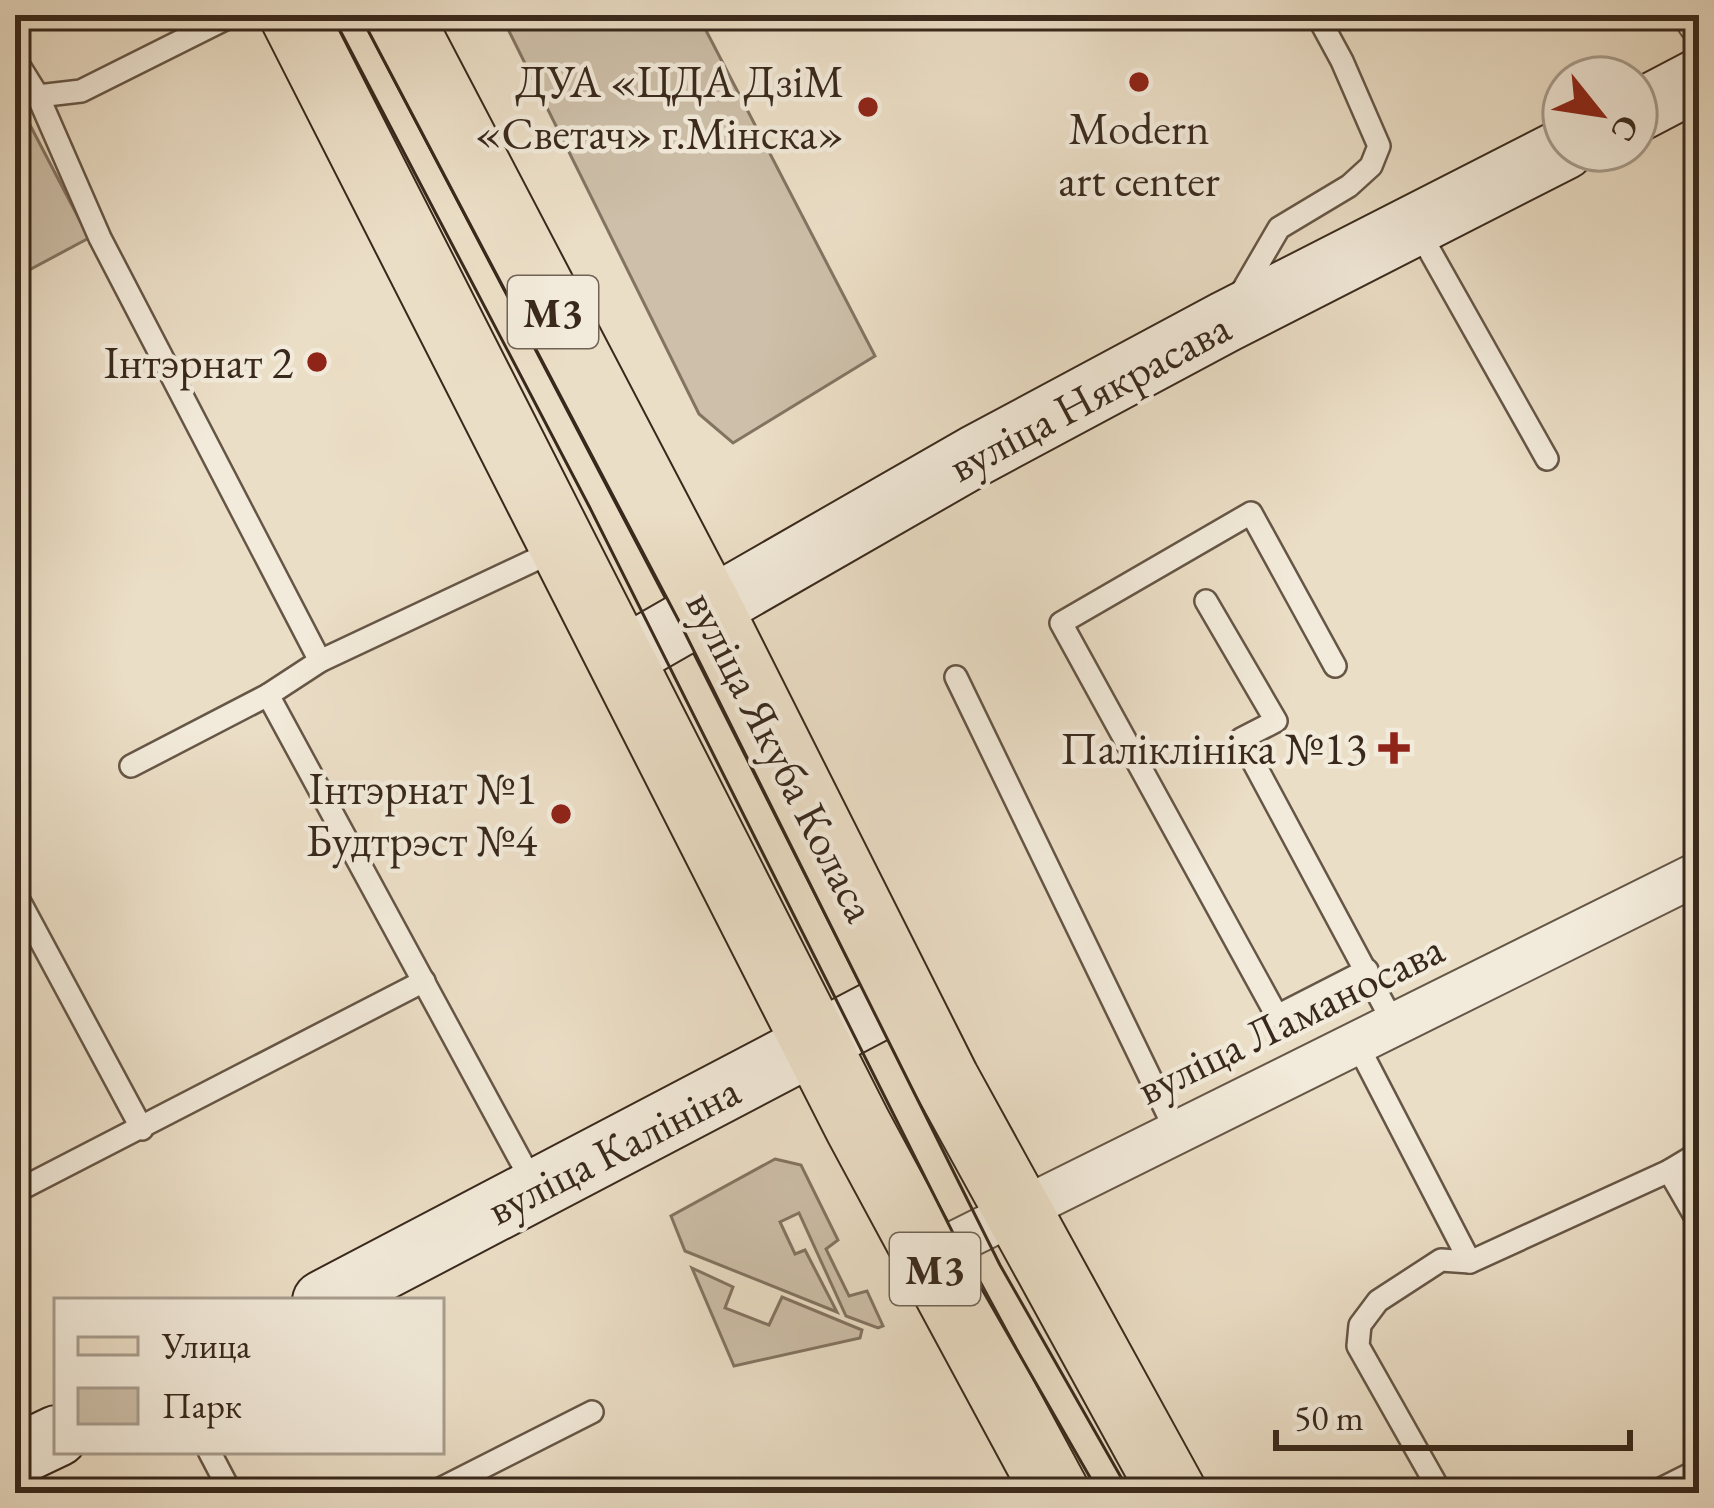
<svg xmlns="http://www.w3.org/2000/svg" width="1714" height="1508" viewBox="0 0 1714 1508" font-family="'EB Garamond',serif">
  <rect width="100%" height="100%" fill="#ebdec6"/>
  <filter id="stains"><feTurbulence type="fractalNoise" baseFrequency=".00167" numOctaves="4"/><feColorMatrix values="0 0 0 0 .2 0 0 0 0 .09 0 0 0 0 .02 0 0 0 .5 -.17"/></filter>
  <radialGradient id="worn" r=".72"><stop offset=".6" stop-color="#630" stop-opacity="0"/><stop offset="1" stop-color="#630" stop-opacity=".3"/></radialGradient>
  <!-- green -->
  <g fill="#cdbfa9" stroke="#837462" stroke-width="3">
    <polygon points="501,15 698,15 875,356 733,443 699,414"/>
    <polygon points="18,102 89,238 16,277 15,103"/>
    <polygon points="775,1159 801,1165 838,1240 826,1249 849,1296 867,1291 883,1326 878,1328 846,1316 799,1213 780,1222 795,1254 805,1250 837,1312 685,1251 671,1216"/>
    <polygon points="692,1268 733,1287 725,1308 769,1325 782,1297 862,1330 860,1338 734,1366"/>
  </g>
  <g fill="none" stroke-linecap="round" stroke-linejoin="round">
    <!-- service casing -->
    <g stroke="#665646" stroke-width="26">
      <g id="service">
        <polyline points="15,59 38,96 100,238 320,661"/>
        <polyline points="38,96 81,91 233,15"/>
        <polyline points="1418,230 1547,459"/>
        <polyline points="1240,295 1279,228 1349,186 1371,166 1379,146 1342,61 1317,15"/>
        <polyline points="1206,601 1276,721 1241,739 1394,1024"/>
        <polyline points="1335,666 1251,513 1061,623 1277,1016 1367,970"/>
        <polyline points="956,677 1176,1131"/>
        <polyline points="268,695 535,1187"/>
        <polyline points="131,766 268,695 320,661 558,549"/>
        <polyline points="15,893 142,1129"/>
        <polyline points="1356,1042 1470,1262"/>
        <polyline points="1669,1171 1699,1223"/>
        <polyline points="15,1192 424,981"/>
        <polyline points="209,1451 231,1493"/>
        <polyline points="432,1493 592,1412"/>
        <polyline points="1441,1493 1358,1346 1360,1325 1378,1301 1441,1260 1470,1262 1669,1171 1699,1153"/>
        <polyline points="1653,1493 1699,1470"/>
      </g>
    </g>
    <!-- minor casing -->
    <g stroke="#665646" stroke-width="46">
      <g id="minor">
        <polyline points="1695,15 1699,22"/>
        <polyline points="928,1256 1699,873"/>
      </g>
    </g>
    <!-- secondary casing -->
    <g stroke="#39291c" stroke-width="64">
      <g id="secondary">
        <polyline points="1636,112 1699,79"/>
        <polyline points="623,658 975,456 1225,322 1564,149"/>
        <polyline points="323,1301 903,997"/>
        <polyline points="15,1456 57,1436"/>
      </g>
    </g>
    <!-- primary casing -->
    <g stroke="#39291c" stroke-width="70">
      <g id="primary">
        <polyline points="293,15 858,1126 1056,1493"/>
        <polyline points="398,15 709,609 946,1080 1173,1493"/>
      </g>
    </g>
    <!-- service -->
    <use href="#service" stroke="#f2eada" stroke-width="21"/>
    <!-- minor -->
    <use href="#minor" stroke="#f2eada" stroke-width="42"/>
    <!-- secondary -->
    <use href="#secondary" stroke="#f2eada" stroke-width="60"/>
    <!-- primary -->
    <use href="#primary" stroke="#ebdec6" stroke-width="66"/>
    <!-- tram -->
    <g stroke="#39291c" stroke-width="3">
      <polyline points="332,15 590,508 975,1277 1099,1493"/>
      <polyline points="360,15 681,625 1000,1265 1130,1493"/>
    </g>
  </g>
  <!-- markers -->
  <g fill="#8f2418" stroke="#f2eada" stroke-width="4.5">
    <circle cx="1139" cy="82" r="12"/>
    <circle cx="868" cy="107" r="12"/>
    <circle cx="317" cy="362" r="12"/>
    <path d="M1388 730h12v12h12v12h-12v12h-12v-12h-12v-12h12z"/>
    <circle cx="561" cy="814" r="12"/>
  </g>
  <g text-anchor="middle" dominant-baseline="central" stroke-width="9" stroke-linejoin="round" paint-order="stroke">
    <!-- shield labels -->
    <g fill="#f2eada" stroke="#706355" stroke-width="3">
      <rect x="508" y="276" width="90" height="72" rx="9"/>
      <rect x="890" y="1233" width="90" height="72" rx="9"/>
    </g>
    <g font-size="42" font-weight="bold" fill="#39291c">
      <text x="553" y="312">М3</text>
      <text x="935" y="1269">М3</text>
    </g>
    <!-- poi labels -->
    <g font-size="45" fill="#39291c" stroke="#f2eada" text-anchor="end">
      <text x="844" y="81">ДУА «ЦДА ДзіМ<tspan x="844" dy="52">«Светач» г.Мінска»</tspan></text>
      <text x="1139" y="128" text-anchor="middle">Modern<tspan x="1139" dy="52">art center</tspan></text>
      <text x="293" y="362">Інтэрнат 2</text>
      <text x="1367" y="748">Паліклініка №13</text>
      <text x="537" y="788">Інтэрнат №1<tspan x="537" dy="52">Будтрэст №4</tspan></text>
    </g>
    <!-- street labels -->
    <g font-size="45" fill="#39291c" stroke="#f2eada">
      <text transform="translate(1089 396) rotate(-28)">вуліца Някрасава</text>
      <text transform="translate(782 756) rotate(63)">вуліца Якуба Коласа</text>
      <text transform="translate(1290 1018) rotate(-26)">вуліца Ламаносава</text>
      <text transform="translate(613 1149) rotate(-27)">вуліца Калініна</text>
    </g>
  </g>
  <!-- margin -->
  <rect width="1714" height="1508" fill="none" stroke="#ebdec6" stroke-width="60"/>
  <rect x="18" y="18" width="1678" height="1472" fill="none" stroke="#39291c" stroke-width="6"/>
  <rect x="30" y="30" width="1654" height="1448" fill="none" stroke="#39291c" stroke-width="3"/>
  <!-- legend -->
  <rect x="54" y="1298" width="390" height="156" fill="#f2eada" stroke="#a89d8e" stroke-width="3"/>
  <rect x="78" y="1337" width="60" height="18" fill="#ebdec6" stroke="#a89d8e" stroke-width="3"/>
  <text x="162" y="1358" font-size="36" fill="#39291c">Улица</text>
  <rect x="78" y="1388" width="60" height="36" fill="#cdbfa9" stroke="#a89d8e" stroke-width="3"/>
  <text x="162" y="1418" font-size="36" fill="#39291c">Парк</text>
  <!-- north arrow -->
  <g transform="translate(1600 114) rotate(120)"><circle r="57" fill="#f2eada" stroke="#a89d8e" stroke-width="3"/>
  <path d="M0-9L21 45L0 30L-21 45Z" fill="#8f2418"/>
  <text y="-18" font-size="33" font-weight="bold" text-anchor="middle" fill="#39291c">С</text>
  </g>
  <!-- scale -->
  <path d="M1276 1430v18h354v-18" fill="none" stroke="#39291c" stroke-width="6"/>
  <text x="1294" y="1430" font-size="36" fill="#39291c" stroke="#f2eada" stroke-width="9" paint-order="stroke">50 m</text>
  <rect width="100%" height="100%" filter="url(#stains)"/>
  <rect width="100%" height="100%" fill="url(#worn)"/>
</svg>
